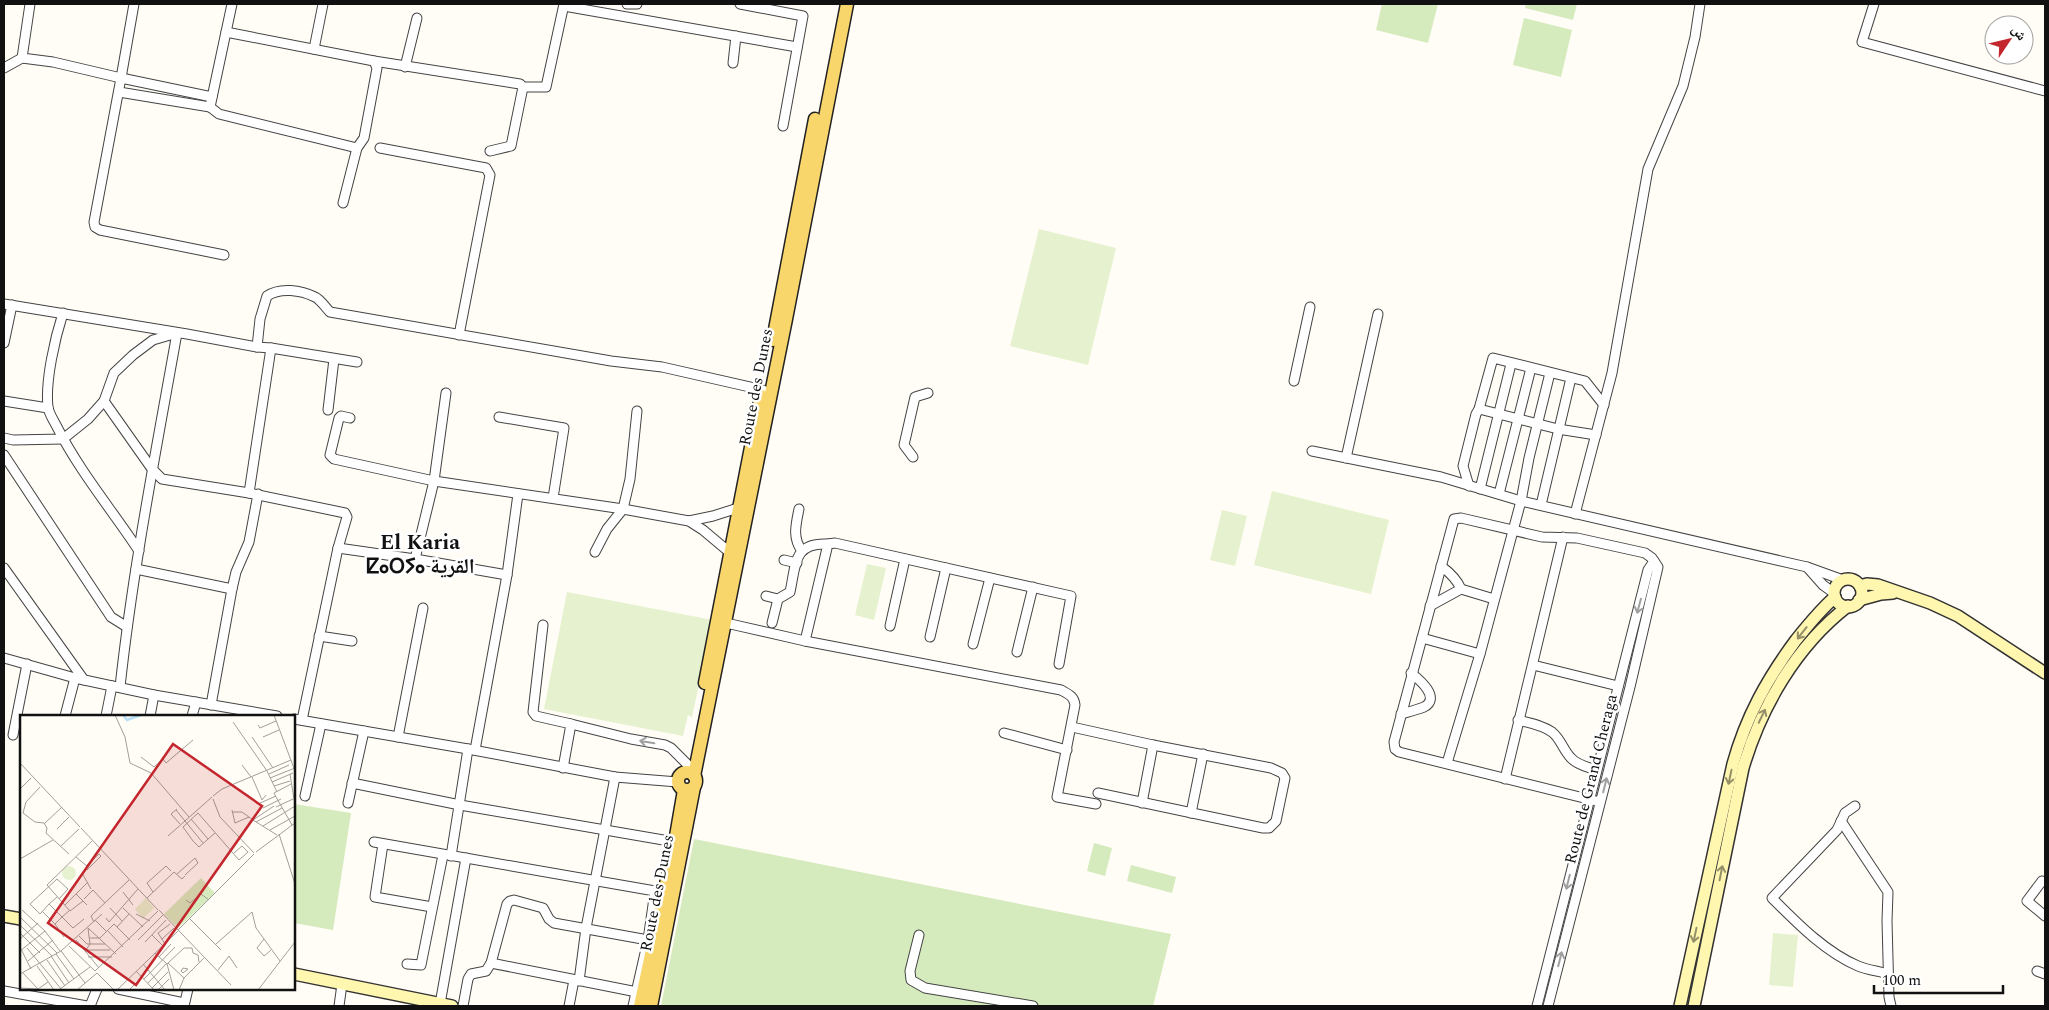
<svg xmlns="http://www.w3.org/2000/svg" width="2049" height="1010" viewBox="0 0 2049 1010" font-family="Spectral,'Noto Naskh Arabic','Noto Sans Tifinagh',serif">
  <rect width="100%" height="100%" fill="#fffdf5"/>
  <!-- green -->
  <g fill="#d5ebbd">
    <polygon points="1382,4 1438,4 1428,43 1376,30"/>
    <polygon points="1526,4 1577,4 1573,20 1525,8"/>
    <polygon points="1524,18 1572,30 1561,77 1513,65"/>
    <polygon points="294,804 351,813 333,930 294,923"/>
    <polygon points="694,839 1171,934 1153,1006 661,1006"/>
    <polygon points="1094,843 1112,848 1105,876 1087,871"/>
    <polygon points="1131,865 1176,877 1172,893 1127,881"/>
  </g>
  <!-- pitch -->
  <g fill="#e6f2cf">
    <polygon points="1039,229 1116,248 1088,365 1010,346"/>
    <polygon points="1272,491 1389,520 1371,594 1254,565"/>
    <polygon points="1222,510 1247,516 1235,566 1210,560"/>
    <polygon points="867,564 886,568 874,620 855,615"/>
    <polygon points="567,592 713,620 692,717 688,715 683,736 544,709"/>
    <polygon points="1773,933 1798,935 1793,987 1769,985"/>
  </g>
  <g fill="none" stroke-linecap="round" stroke-linejoin="round">
    <!-- street casing -->
    <g stroke="#444" stroke-width="11">
      <g id="street">
        <polyline points="30,4 22,58 53,62 121,78 134,4"/>
        <polyline points="232,4 210,107 219,114 357,148"/>
        <polyline points="627,4 637,4"/>
        <polyline points="740,4 803,16 783,126"/>
        <polyline points="1874,4 1862,42 2045,91"/>
        <polyline points="564,6 797,47"/>
        <polyline points="226,32 374,61 377,68 364,138 357,148 343,203"/>
        <polyline points="314,49 323,4"/>
        <polyline points="374,61 520,84 523,87 546,87 564,4"/>
        <polyline points="733,63 736,36"/>
        <polyline points="405,67 417,18"/>
        <polyline points="4,68 22,58"/>
        <polyline points="119,92 210,107"/>
        <polyline points="212,97 121,78 94,222 95,227 100,230 224,255"/>
        <polyline points="380,148 486,168 490,175 459,335"/>
        <polyline points="490,151 511,146 523,87"/>
        <polyline points="4,304 187,334 257,347 271,348 357,362"/>
        <path d="M63,313C55,338 45,381 48,407C49,414 54,421 57,427C80,472 112,510 139,551"/>
        <polyline points="4,343 12,305"/>
        <path d="M257,347L260,319L267,296C280,287 301,290 315,297C321,300 325,307 330,312L611,361L662,367L763,390"/>
        <polyline points="1294,381 1310,307"/>
        <polyline points="4,401 48,408"/>
        <polyline points="104,401 152,469 162,479 249,493 345,513 347,517 338,548 302,720"/>
        <polyline points="1479,409 1558,429 1596,435"/>
        <polyline points="328,410 334,359"/>
        <polyline points="499,417 564,428 553,498"/>
        <polyline points="350,418 341,416 339,418 330,455 334,459 434,481 623,509 689,521 703,530 734,556"/>
        <path d="M4,438L13,440L63,439L88,419L104,401L114,373L133,355L153,340L177,333C156,451 133,568 120,687"/>
        <polyline points="1312,451 1441,477 1521,501 1807,567 1843,580"/>
        <polyline points="4,455 111,617 127,627"/>
        <polyline points="913,457 904,445 915,397 928,393"/>
        <polyline points="1346,458 1378,314"/>
        <polyline points="1469,486 1463,466 1476,414 1479,409 1493,358 1585,381 1604,405"/>
        <polyline points="1480,489 1511,364"/>
        <polyline points="249,493 271,348"/>
        <polyline points="1499,494 1531,368"/>
        <polyline points="1541,505 1571,378"/>
        <path d="M799,509C796,524 792,538 802,551"/>
        <polyline points="1575,514 1612,373 1648,169 1683,86 1695,37 1700,4"/>
        <polyline points="689,521 713,516 738,508"/>
        <polyline points="338,548 415,559 507,575"/>
        <polyline points="595,552 607,529 623,509 630,479 637,411"/>
        <polyline points="415,559 434,481 446,393"/>
        <polyline points="784,560 797,563"/>
        <path d="M1441,566C1449,572 1457,579 1461,589L1494,599"/>
        <polyline points="1807,567 1823,585 1834,593"/>
        <polyline points="4,568 84,680"/>
        <polyline points="136,569 232,589"/>
        <polyline points="766,596 778,599"/>
        <polyline points="1430,606 1461,589"/>
        <path d="M726,623L805,641L1061,690C1068,694 1074,696 1075,705L1057,797L1096,804"/>
        <path d="M772,623L778,599L790,592C796,565 793,542 828,544"/>
        <polyline points="543,625 533,712 536,716 571,724 563,768"/>
        <polyline points="890,626 905,559"/>
        <polyline points="319,636 352,641"/>
        <polyline points="930,637 946,568"/>
        <polyline points="1422,638 1480,654"/>
        <polyline points="805,641 828,544 835,543 1071,596 1059,664"/>
        <polyline points="973,644 990,578"/>
        <polyline points="1017,652 1033,587"/>
        <polyline points="4,658 75,678 154,695 277,716"/>
        <polyline points="1533,665 1618,686"/>
        <polyline points="211,705 232,589 236,572 249,542 258,494"/>
        <path d="M1401,714C1408,712 1417,710 1424,707C1441,698 1420,680 1411,673"/>
        <polyline points="65,716 75,678"/>
        <polyline points="106,716 112,686"/>
        <polyline points="150,716 154,695"/>
        <polyline points="192,716 196,702"/>
        <polyline points="294,719 468,749 615,777 678,782"/>
        <path d="M1518,720C1530,723 1542,725 1552,732C1561,739 1563,750 1571,758C1577,765 1588,767 1596,770"/>
        <polyline points="571,724 631,739 665,745 671,748 688,765"/>
        <polyline points="1072,727 1153,745 1271,768 1282,773 1285,778 1276,821 1269,828 1263,828 1098,793"/>
        <polyline points="1004,733 1067,750"/>
        <polyline points="13,735 27,664"/>
        <polyline points="398,737 423,608"/>
        <polyline points="475,750 507,575 518,494"/>
        <polyline points="1447,763 1480,654 1521,501 1529,458 1550,373"/>
        <polyline points="1505,779 1563,537"/>
        <polyline points="352,783 460,805 675,842"/>
        <polyline points="305,796 321,724"/>
        <polyline points="348,803 364,731"/>
        <polyline points="1142,803 1153,745"/>
        <path d="M1855,806L1845,813L1837,830L1772,898C1797,923 1825,952 1858,966C1867,970 1879,971 1888,974"/>
        <polyline points="1191,813 1203,754"/>
        <polyline points="1841,821 1888,892 1887,921 1889,997 1891,1006"/>
        <polyline points="374,842 655,891"/>
        <polyline points="383,844 375,897 432,907"/>
        <polyline points="451,856 468,749"/>
        <polyline points="2042,881 2027,901 2045,916"/>
        <polyline points="919,935 910,971 911,980 925,988 1033,1006"/>
        <polyline points="491,963 637,992"/>
        <polyline points="407,964 421,965 443,855"/>
        <polyline points="2037,971 2045,974"/>
        <polyline points="579,981 586,928 615,777"/>
        <polyline points="118,989 184,1003"/>
        <polyline points="4,991 87,1006"/>
        <polyline points="440,1004 466,858"/>
        <polyline points="90,1006 97,989"/>
        <polyline points="184,1006 188,989"/>
        <polyline points="339,1006 342,984"/>
        <polyline points="463,1006 468,979 471,974 486,971 491,963 507,904 510,901 514,900 543,908 549,919 554,923 648,940"/>
        <polyline points="569,1006 574,980"/>
        <polyline points="633,1006 648,940 655,891 659,892"/>
        <polyline points="1537,1006 1648,570 1654,561"/>
        <polyline points="1548,1006 1630,687 1658,567 1652,558 1645,553 1577,538 1542,537 1461,518 1454,519 1394,742 1395,749 1399,752 1600,802"/>
      </g>
    </g>
    <!-- secondary casing -->
    <g stroke="#333" stroke-width="14">
      <g id="secondary">
        <circle cx="1848" cy="593" r="14"/>
        <polyline points="1860,586 1867,584 1878,585 1930,603 1958,616 2045,673"/>
        <polyline points="1859,600 1881,594 1893,593"/>
        <polyline points="4,916 21,919"/>
        <polyline points="294,974 452,1006"/>
        <path d="M1680,1006L1733,764C1746,717 1767,679 1796,640C1808,625 1820,610 1835,597"/>
        <path d="M1694,1006L1743,768C1761,707 1796,646 1848,606"/>
      </g>
    </g>
    <!-- primary casing -->
    <g stroke="#222" stroke-width="15">
      <g id="primary">
        <polyline points="773,340 815,119"/>
        <polyline points="705,683 761,396"/>
        <circle cx="687" cy="781" r="9"/>
        <polyline points="694,776 786,319 847,4"/>
        <polyline points="640,1006 675,842 684,790"/>
        <polyline points="651,1006 694,787"/>
      </g>
    </g>
    <!-- street -->
    <use href="#street" stroke="#fff" stroke-width="9"/>
    <!-- secondary -->
    <use href="#secondary" stroke="#fff6b0" stroke-width="11"/>
    <!-- primary -->
    <use href="#primary" stroke="#f9d66b" stroke-width="12"/>
  </g>
  <!-- one-way arrows -->
  <defs><path id="oneway-shaft" d="M-6 0H5M1.5-3L5.5 0L1.5 3" fill="none" stroke-width="1.6" stroke-linecap="round" stroke-linejoin="round" transform="scale(1.25)"/></defs>
  <g stroke="#a0a0a0">
    <use href="#oneway-shaft" transform="translate(1639 606) rotate(105)"/>
    <use href="#oneway-shaft" transform="translate(647 742) rotate(-170)"/>
    <use href="#oneway-shaft" transform="translate(1605 785) rotate(-76)"/>
    <use href="#oneway-shaft" transform="translate(1568 882) rotate(104)"/>
    <use href="#oneway-shaft" transform="translate(1560 959) rotate(-76)"/>
  </g>
  <g stroke="#948f68">
    <use href="#oneway-shaft" transform="translate(1802 633) rotate(128)"/>
    <use href="#oneway-shaft" transform="translate(1762 716) rotate(-64)"/>
    <use href="#oneway-shaft" transform="translate(1730 777) rotate(102)"/>
    <use href="#oneway-shaft" transform="translate(1721 873) rotate(-79)"/>
    <use href="#oneway-shaft" transform="translate(1695 935) rotate(102)"/>
  </g>
  <g text-anchor="middle" dominant-baseline="central" stroke-width="5" stroke-linejoin="round" paint-order="stroke">
    <!-- street labels -->
    <g font-size="16" fill="#111" stroke="#fff">
      <text transform="translate(756 387) rotate(-79)">Route des Dunes</text>
      <text transform="translate(1591 779) rotate(-76)">Route de Grand Cheraga</text>
      <text transform="translate(657 893) rotate(-79)">Route des Dunes</text>
    </g>
    <!-- district labels -->
    <g font-size="21" font-weight="bold" fill="#111" stroke="#fff">
      <text x="420" y="543">El Karia<tspan x="420" dy="24">ⵇⴰⵔⵢⴰ القرية</tspan></text>
    </g>
  </g>
  <!-- overview -->
  <g transform="translate(20 715)">
    <rect width="275" height="275" fill="#fffdf5"/>
    <path d="M181,163L195,178L158,213L144,199Z" fill="#d5ebbd"/>
    <path d="M42 158a7 7 0 1 1 14 0a7 7 0 1 1-14 0ZM126,183L134,193L123,204L115,194Z" fill="#e6f2cf"/>
    <path fill="none" stroke="#b9e0f7" stroke-width="2.5" d="M103,0L107,5L121,0"/>
    <path fill="none" stroke="#a09f9a" stroke-width="1" d="M95,0L105,22L110,48L131,58L169,102M254,0L275,56M213,7L247,56L257,77M238,10L240,13L256,6M232,22L253,53M243,22L259,15M121,42L134,52L143,44L146,48L173,25M0,48L60,112M222,50L231,62M249,59L269,50M270,59L275,90M232,62L242,85L246,80M250,63L275,53M252,67L273,58M254,71L270,66M20,72L6,87L3,98L15,107L24,108L27,113L26,118L49,139M0,74L11,63M193,81L202,74L271,45M256,82L272,110M256,82L254,78L271,69M193,84L200,102L234,138M238,89L256,81M254,91L233,105L257,120M256,92L273,84M243,93L261,84M157,94L151,99L160,109M156,95L183,128M212,95L215,108L229,102M213,97H222L233,105M178,98L219,145L228,137L222,131L214,138M178,98L163,112L173,126L179,132L195,118M171,104L188,124M236,107L262,93M24,109L42,92M243,111L275,91M61,113L138,195M37,114L49,102M250,115L275,101M259,119L275,169M148,121L192,82M41,131L59,114M236,137L275,108M56,142L68,152L62,158L71,174M0,144L33,125M66,151L79,139L81,141M67,155L81,141M157,159L175,143L178,148L165,160M103,177L113,190M133,177L127,168L146,151L151,156M56,179L68,167M127,183L154,157L162,164L165,161M64,184L73,175L85,188M166,185L170,188L181,179L189,185M63,186L50,196L27,170L72,126M29,189L20,199L10,189L37,164L48,174L39,184M45,190L56,179L67,190M90,193L102,206M103,193L123,212M2,195L25,216L40,236M50,195L42,202L53,213L64,204M139,195L211,270M22,196L35,209L42,202L29,189L37,182M116,199L130,206M0,202L37,238M86,203L89,207L118,174M170,204L201,235M75,205L86,216M74,207L71,201L109,165M35,209L44,222M0,210L32,241M97,212L109,199M68,213L96,239M87,215L103,232M158,215L234,139M0,218L20,238M132,220L143,231M59,221L67,229H85M70,223H80L94,209L110,225M0,224L18,208M142,224L154,213M244,224L237,233L244,241L251,235M56,225L79,253M118,225L143,200M125,227L146,205M145,229L138,218L150,209M196,229L232,197L236,213L260,246M49,231L75,256L138,196M0,232L11,254M7,233L42,275M64,235H90M66,235L70,229L68,213M0,236L25,216M41,236L82,199M135,238L147,249L154,275M36,239L54,264M31,241L49,268M68,242H92M139,242L151,229M27,245L45,271M8,246L33,225M148,248L164,263M123,249L145,275M147,249L164,233H172L173,238L178,240L179,247M17,251L34,275M163,253L168,254L163,258L161,256ZM198,255L209,241L217,253M116,256L134,275M3,258L18,274M0,259L41,236L65,268M124,264L155,232M128,268L146,249M0,273L18,274L28,267M132,273L148,257M40,274L70,252M57,275L77,258L94,275M97,275L158,216M109,275L122,262M138,275L149,264M159,275L164,263L184,243M238,275L275,227"/>
    <path fill="#c4262e" fill-opacity="0.15" stroke="#c4262e" stroke-width="2.5" d="M153,29L242,91L116,270L28,208Z"/>
    <rect width="275" height="275" fill="none" stroke="#111" stroke-width="2.5"/>
  </g>
  <!-- border -->
  <rect width="2049" height="1010" fill="none" stroke="#111111" stroke-width="10"/>
  <!-- north arrow -->
  <g transform="translate(2009 40) rotate(55)"><circle r="24" fill="#ffffff" stroke="#a0a0a0"/>
  <path d="M0-4L9 19L0 12L-9 19Z" fill="#c4262e"/>
  <text y="-8" font-size="14" font-weight="bold" text-anchor="middle" fill="#111111">ش</text>
  </g>
  <!-- scale -->
  <path d="M1874 985v8h129v-8" fill="none" stroke="#111111" stroke-width="2.5"/>
  <text x="1882" y="985" font-size="15" fill="#111111" stroke="#ffffff" stroke-width="4" paint-order="stroke">100 m</text>
</svg>
